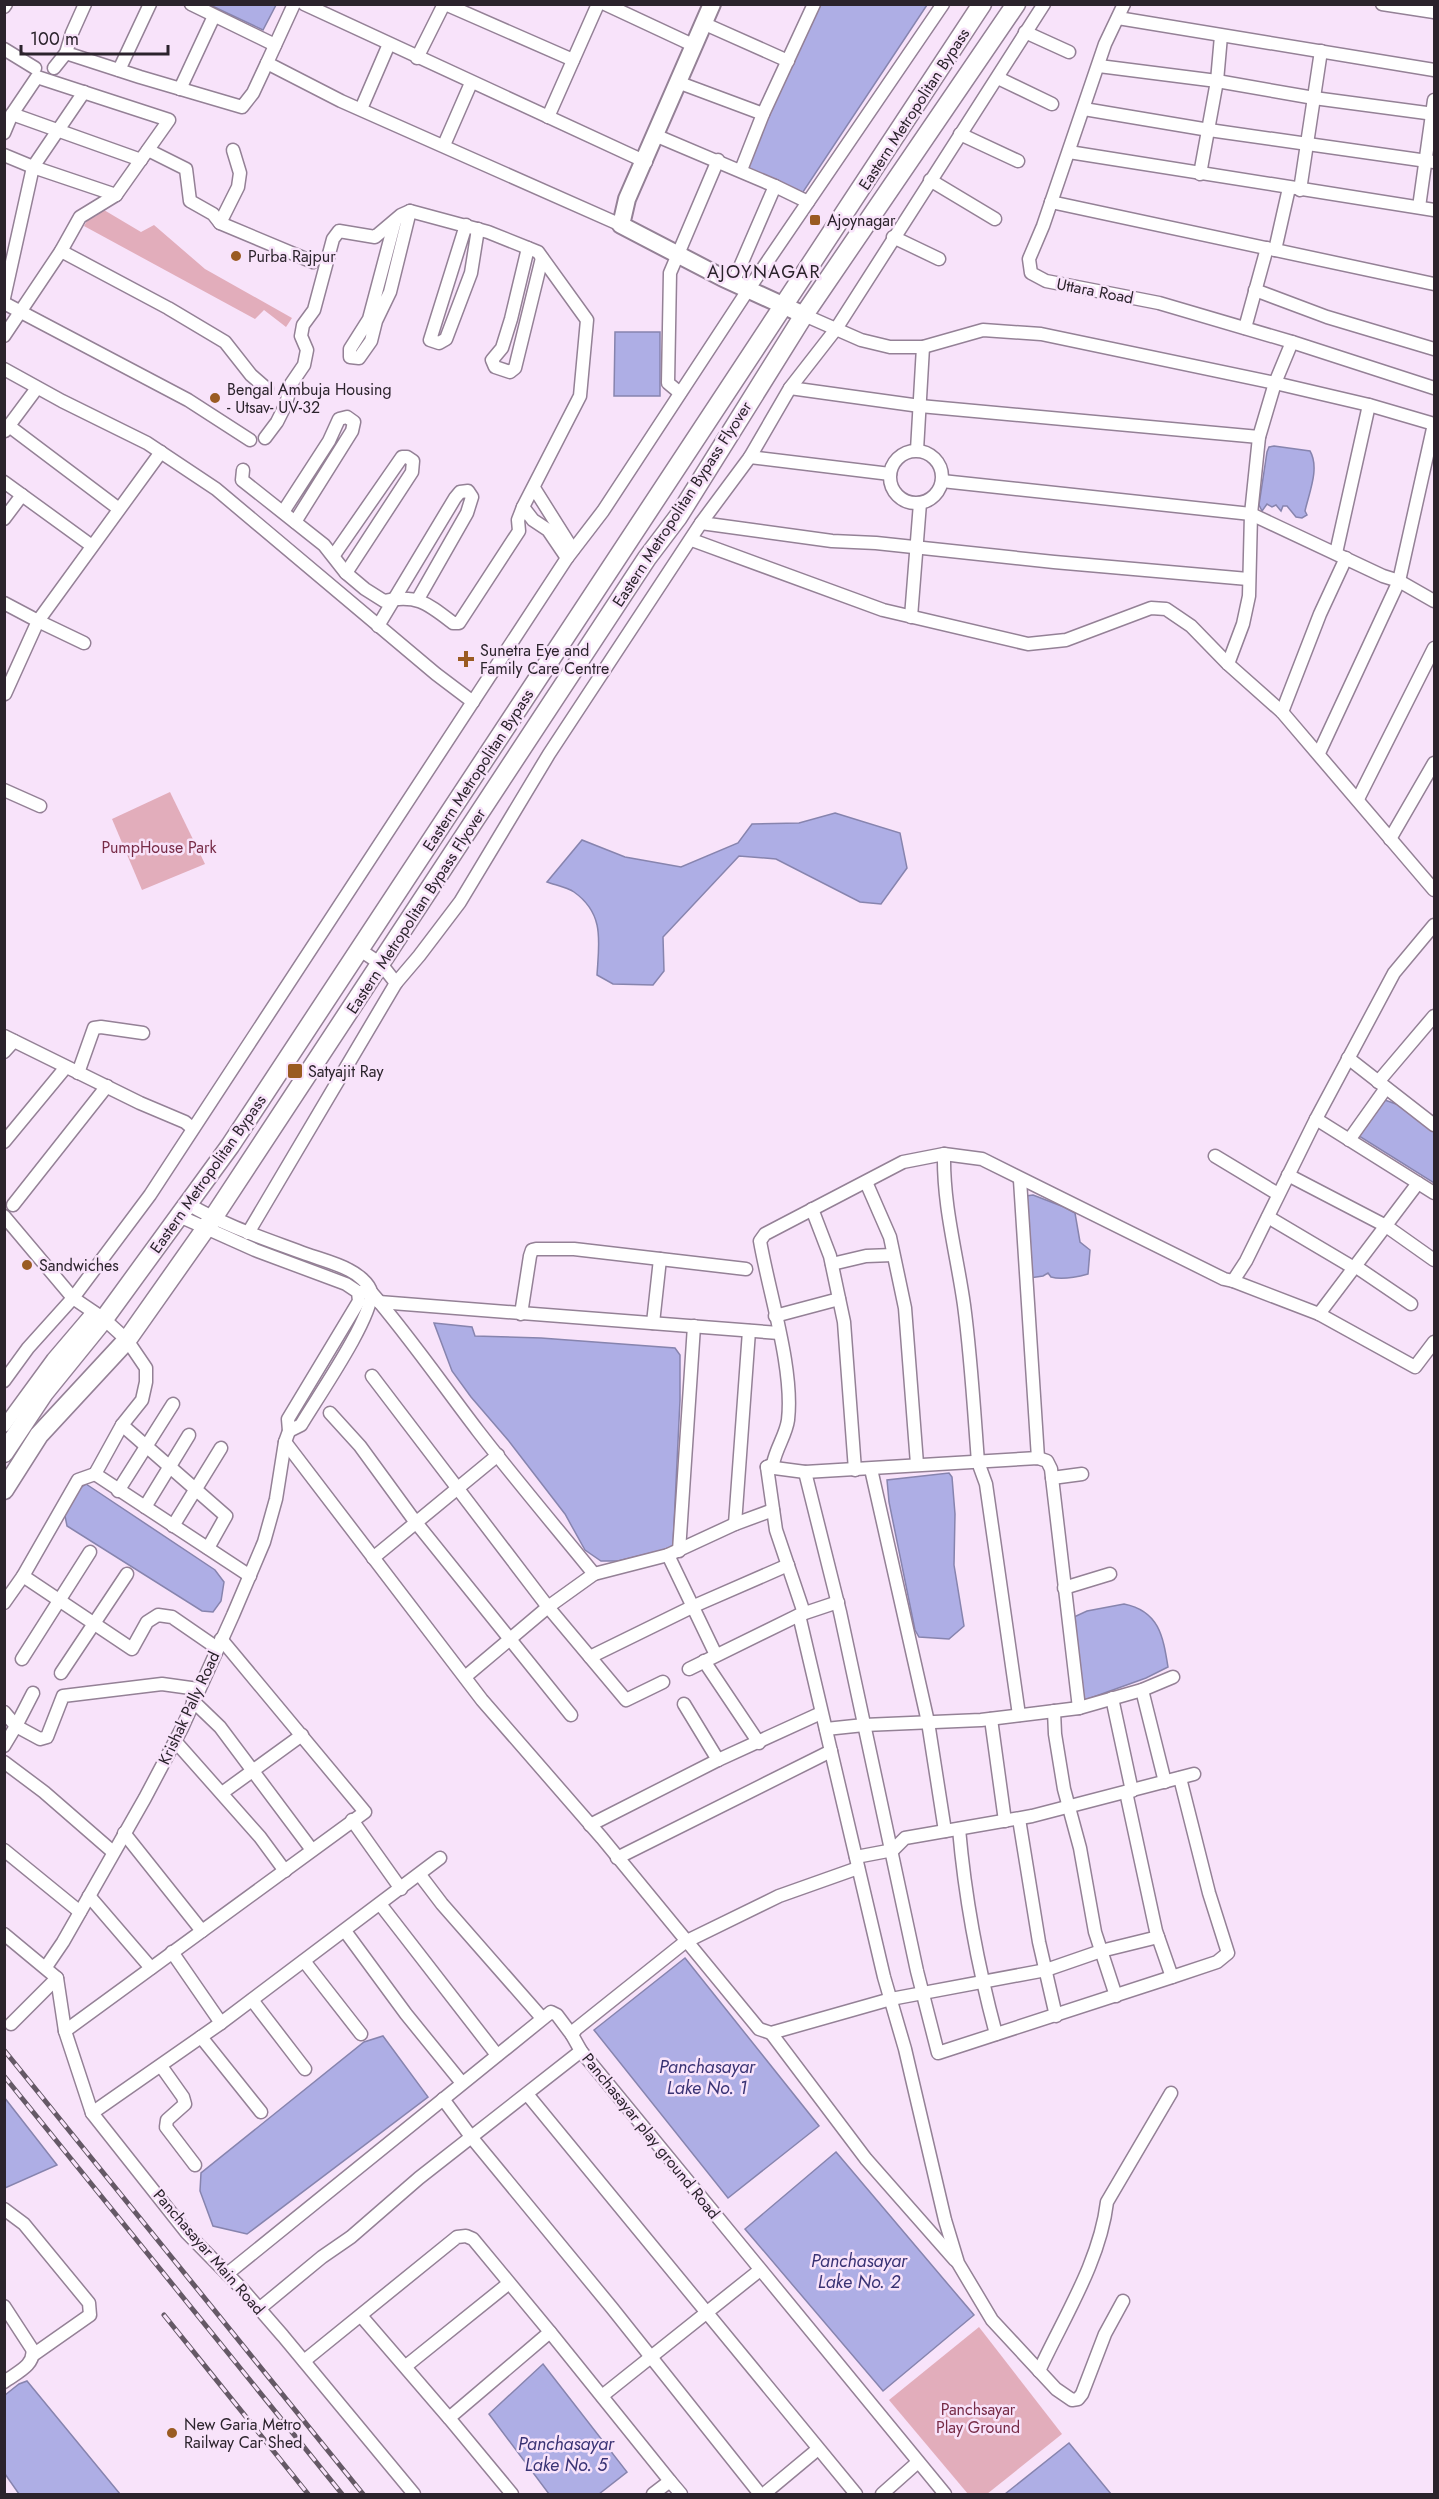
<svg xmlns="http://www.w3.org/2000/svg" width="1439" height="2499" viewBox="0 0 1439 2499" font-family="Jost,sans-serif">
  <rect width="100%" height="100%" fill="#f8e3fa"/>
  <!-- green -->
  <g fill="#e2adbb">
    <polygon points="104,210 141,232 154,225 205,269 292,318 286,327 264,310 255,319 84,226 88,219 96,216"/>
    <polygon points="170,792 205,864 142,890 112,819"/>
    <polygon points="979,2327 1062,2434 987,2494 968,2494 889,2400"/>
  </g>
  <!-- water -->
  <g fill="#aeaee5" stroke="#8784ae" stroke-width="1.5">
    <polygon points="210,5 276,5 263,30"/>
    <polygon points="813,5 927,5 797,201 744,169"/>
    <polygon points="615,332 660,332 660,396 614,396"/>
    <path d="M1274,446L1310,451C1320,468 1309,493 1305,511L1307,515L1302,518L1296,517L1287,506H1283L1281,511L1276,505L1272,507L1267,504L1262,511L1259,505L1267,452L1269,447Z"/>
    <path d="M835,813L900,833L907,868L881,904L860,902L776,859L739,856L663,937L664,971L653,985L613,984L597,975C599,942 605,914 574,892C567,887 555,885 547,882L582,840L625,857L681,867L738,843L752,824L799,823Z"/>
    <polygon points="1382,1099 1410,1109 1434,1127 1434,1183 1359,1136"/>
    <path d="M1033,1195L1064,1207L1075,1213L1080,1242L1090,1250L1088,1274C1077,1277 1061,1280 1051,1277L1048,1273L1043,1276L1030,1278L1026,1196Z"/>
    <polygon points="434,1323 472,1327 475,1336 541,1338 675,1348 680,1355 680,1400 673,1545 667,1549 618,1561 601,1561 585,1550 565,1514 508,1440 471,1397 452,1371"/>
    <polygon points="949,1473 952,1477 955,1514 954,1565 964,1626 949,1639 919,1637 915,1630 889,1502 887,1480"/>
    <polygon points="86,1484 215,1570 224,1582 221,1601 213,1612 202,1611 67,1526 64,1511 78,1489"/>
    <path d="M1124,1604C1159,1611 1163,1636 1168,1667L1146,1678L1085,1700L1080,1684L1075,1652L1074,1617L1087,1611Z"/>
    <polygon points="685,1958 819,2126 728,2198 594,2030"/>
    <polygon points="383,2036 428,2097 247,2234 213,2226 200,2191 201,2173 364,2042"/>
    <polygon points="4,2097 57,2165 5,2188 4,2188"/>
    <polygon points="836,2152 974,2315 883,2391 745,2229"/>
    <polygon points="543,2364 627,2472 599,2494 549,2494 489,2414"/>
    <polygon points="27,2381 120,2494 19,2494 5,2474 5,2395 19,2384"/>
    <polygon points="1069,2443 1111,2494 1005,2494"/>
  </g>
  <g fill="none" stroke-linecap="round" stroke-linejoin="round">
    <!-- street casing -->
    <g stroke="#948196" stroke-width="15">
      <g id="street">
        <polyline points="85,4 72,33 66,53 140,77 242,107 253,93 267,63"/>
        <polyline points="191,4 275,45"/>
        <polyline points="294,4 267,63 341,101 621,225"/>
        <polyline points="304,4 646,162"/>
        <polyline points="445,4 573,60"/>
        <polyline points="605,4 695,46"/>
        <polyline points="1124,4 1105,44 1043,226 1029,259 1031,273 1046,281 1159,303 1292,342 1434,388"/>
        <polyline points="1382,4 1434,12"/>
        <polyline points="4,7 6,4"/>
        <polyline points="1118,18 1434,70"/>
        <polyline points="705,24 788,61"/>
        <polyline points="1025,32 1069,52"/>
        <polyline points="4,49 35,68"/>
        <polyline points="417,58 444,4"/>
        <polyline points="1099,66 1217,81 1314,98 1434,114"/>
        <polyline points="54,68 66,53"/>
        <polyline points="119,70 150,4"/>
        <polyline points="998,78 1052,104"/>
        <polyline points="680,83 763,114"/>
        <polyline points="180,89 214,16"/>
        <polyline points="361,109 389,44"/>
        <polyline points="1084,109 1209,130 1434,162"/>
        <polyline points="12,114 141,160"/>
        <polyline points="548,117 598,4"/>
        <polyline points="4,133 12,114 37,77 169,120 116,195 80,217 61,251 4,336"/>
        <polyline points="960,134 1018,161"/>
        <polyline points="657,136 775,186 733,283"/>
        <polyline points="444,145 471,83"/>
        <polyline points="148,150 186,169 190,201 213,214 220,223 313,262"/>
        <polyline points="1069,152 1434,210"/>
        <polyline points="4,155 33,167 116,195"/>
        <polyline points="741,170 763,114 814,4"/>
        <polyline points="1200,174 1217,81 1221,36"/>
        <polyline points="930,180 995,219"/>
        <polyline points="775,186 808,202"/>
        <polyline points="1300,190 1321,51"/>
        <polyline points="1051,202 1434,284"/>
        <polyline points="1419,207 1434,100"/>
        <polyline points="395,221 369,319 350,349 350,357 359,358 371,341 376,321 390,292 410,211"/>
        <polyline points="220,223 238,187 240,173 233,150"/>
        <polyline points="466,225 430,340 439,343 446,339 471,273 478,229"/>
        <polyline points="893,237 939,259"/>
        <polyline points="528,248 511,319 502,348 492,360 495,367 510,372 515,368 542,258"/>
        <polyline points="1275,250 1289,188"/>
        <polyline points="61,251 168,308 225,342 251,375 267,389"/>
        <polyline points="1255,290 1327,317 1434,349"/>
        <polyline points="4,298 33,167 84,92"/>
        <polyline points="4,303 188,400 250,440"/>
        <polyline points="804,315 861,340 890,347 923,347 983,330 1041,334 1275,383 1369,405 1434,424"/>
        <polyline points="1245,328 1267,248"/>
        <polyline points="4,369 62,401 147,443 216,489 436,674 473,702"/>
        <polyline points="790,388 920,406 1259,437"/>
        <polyline points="680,393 668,383 670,273 718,160"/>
        <polyline points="9,426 119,509"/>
        <polyline points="5,431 37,388"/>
        <polyline points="917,450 923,347"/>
        <circle cx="916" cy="477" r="26"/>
        <polyline points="750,457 890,474"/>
        <path d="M243,470L242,480L324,545L346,573L365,589L384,601C417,594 427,603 453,623H459L519,531L518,520L523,507L580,396L587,320L538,252L488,232L410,211L401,215L375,237L339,231L333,239L314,310L303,325L301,336L307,350L304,365L291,384L286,404L277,422L265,438"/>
        <polyline points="942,481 1251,514 1383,576 1399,581 1434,601"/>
        <polyline points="4,482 92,546"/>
        <polyline points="534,488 573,550"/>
        <polyline points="523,507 533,520 548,530 567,558"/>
        <polyline points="283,512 329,441 339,419 347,417 354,422 352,431 295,522"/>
        <polyline points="4,519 22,495"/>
        <polyline points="701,523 832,541 876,543 1054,562 1248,579"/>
        <polyline points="692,540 883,610 1028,644 1066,640 1151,608 1166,609 1191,626 1228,664 1282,712 1434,890"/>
        <polyline points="1336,553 1369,405"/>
        <polyline points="334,555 402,457 407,457 413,461 412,472 346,573"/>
        <polyline points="4,603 38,621 161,452"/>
        <polyline points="911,617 920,503"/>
        <polyline points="378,626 455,498 460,492 468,491 472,497 467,513 418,599"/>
        <polyline points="1228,664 1243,624 1249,596 1251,514 1259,437 1275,383 1292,342"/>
        <polyline points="5,694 38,621 84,643"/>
        <polyline points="1282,712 1320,614 1346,558"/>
        <polyline points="1319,753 1399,581 1434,424"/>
        <polyline points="4,790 40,806"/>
        <polyline points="1358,799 1434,648"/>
        <polyline points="1390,839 1434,763"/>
        <polyline points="360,950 381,964 396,983"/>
        <polyline points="4,1036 140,1103 185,1122 192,1128"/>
        <polyline points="4,1052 14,1041"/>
        <polyline points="1348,1058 1434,1125"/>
        <polyline points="78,1073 94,1028 101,1027 143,1033"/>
        <polyline points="1378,1082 1434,1016"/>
        <polyline points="1316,1119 1434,1193"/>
        <polyline points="1349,1140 1386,1088"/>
        <polyline points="4,1142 66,1067"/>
        <path d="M944,1154C943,1206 957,1255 964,1305C971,1357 974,1410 978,1462L986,1484L1019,1715"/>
        <polyline points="1215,1156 1278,1194"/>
        <polyline points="1288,1175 1386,1226 1434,1260"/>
        <polyline points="1020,1180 1038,1458"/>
        <polyline points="866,1182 890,1237 905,1308 917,1464"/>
        <path d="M188,1204C225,1226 266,1239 306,1254C320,1259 336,1263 349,1270C357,1274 369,1283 371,1292C374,1316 315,1401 301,1425L289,1431"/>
        <polyline points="13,1205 107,1086"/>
        <polyline points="812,1209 830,1256 844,1322 855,1470"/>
        <polyline points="4,1216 73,1298 104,1319 127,1340 146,1368 146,1382 142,1400 122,1425 95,1474 250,1576"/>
        <polyline points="1268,1217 1354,1268"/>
        <polyline points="248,1233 396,983 419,956 460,902 549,754 701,523 750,457 790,388 836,329 1044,4"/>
        <polyline points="832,1264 866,1256 893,1255"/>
        <polyline points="1355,1266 1411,1304"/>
        <polyline points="1233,1281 1319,1314 1415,1367 1434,1342"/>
        <path d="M358,1292H371C409,1336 442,1384 478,1431C515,1479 555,1526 594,1574L668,1555L735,1524L773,1510"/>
        <polyline points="379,1302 779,1333"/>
        <polyline points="521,1314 530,1256 532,1250 536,1249 574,1249 746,1269"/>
        <polyline points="1319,1314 1418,1183"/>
        <polyline points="775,1316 839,1299"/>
        <polyline points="653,1323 660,1259"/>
        <polyline points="372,1376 548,1607 626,1700 663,1682"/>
        <polyline points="4,1381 28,1348 73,1298 150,1195 567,558 603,511 748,290 943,4"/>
        <polyline points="330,1413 360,1446 414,1520 571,1715"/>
        <polyline points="122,1425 226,1516 208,1548"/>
        <polyline points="4,1426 53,1359 93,1312"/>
        <polyline points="285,1442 482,1700 602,1838 759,2029 771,2033 891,1999 1046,1970 1101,1951 1158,1937"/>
        <polyline points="767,1467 805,1472 1038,1458 1047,1461 1051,1469 1079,1708"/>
        <polyline points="871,1469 928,1722 945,1831"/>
        <polyline points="805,1472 840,1612 917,1971 938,2053 1172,1977 1217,1962 1228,1953 1209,1893 1180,1778"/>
        <polyline points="1052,1478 1082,1474"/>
        <polyline points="118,1491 173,1404"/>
        <polyline points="145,1507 189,1435"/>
        <polyline points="735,1524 749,1331"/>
        <polyline points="173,1526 221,1448"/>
        <polyline points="679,1551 694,1326"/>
        <polyline points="668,1555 716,1655"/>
        <polyline points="373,1558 498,1455"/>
        <polyline points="23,1576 132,1649 147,1622 158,1615 172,1617 217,1648"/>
        <polyline points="1064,1588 1110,1574"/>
        <polyline points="4,1603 23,1576 78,1480 95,1474"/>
        <path d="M804,1613L776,1530L767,1467L773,1464C776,1448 786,1435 788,1420C794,1369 769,1293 760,1241L765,1234L903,1162L944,1154L982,1159L1224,1279L1233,1281L1246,1261L1316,1119L1394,973L1434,925"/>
        <polyline points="799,1615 884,1977 905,2049 945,2220 958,2263 992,2320 1056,2389 1072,2400 1078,2399 1082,2394 1105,2334 1123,2301"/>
        <polyline points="590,1657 694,1606 788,1565"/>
        <polyline points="22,1659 90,1552"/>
        <polyline points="704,1661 759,1743"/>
        <polyline points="689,1669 799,1615 838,1602"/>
        <polyline points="61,1673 127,1574"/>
        <polyline points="465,1677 548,1607 594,1574"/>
        <polyline points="1142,1690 1165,1782"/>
        <polyline points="33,1693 16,1726 40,1739 47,1737 63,1696 162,1684 198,1689"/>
        <polyline points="1112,1698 1132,1791"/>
        <polyline points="193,1701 220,1727 312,1850"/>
        <polyline points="684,1704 718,1760"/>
        <polyline points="1054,1711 1055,1734 1064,1789 1080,1848 1095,1932 1116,1996"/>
        <polyline points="4,1712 16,1726 4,1746"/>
        <polyline points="991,1719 1005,1821"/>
        <polyline points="826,1729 864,1725 981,1720 1079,1708 1142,1690 1173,1677"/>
        <polyline points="175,1741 260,1837 285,1871"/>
        <polyline points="4,1762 44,1792 113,1852"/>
        <polyline points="1126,1792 1156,1931 1172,1977"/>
        <polyline points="222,1793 302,1735"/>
        <polyline points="1019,1819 1039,1942 1056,2016"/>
        <polyline points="352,1820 401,1889"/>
        <polyline points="590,1825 718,1760 821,1713"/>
        <path d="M959,1829C965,1898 978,1967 996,2034"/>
        <polyline points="124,1833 202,1931"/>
        <polyline points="4,1850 80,1912"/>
        <polyline points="856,1857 893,1850 905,1838 1032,1816 1194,1774"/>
        <polyline points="617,1858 831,1751"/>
        <polyline points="858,1868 779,1896 685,1942 576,2029 572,2035 581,2051 945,2494"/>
        <polyline points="420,1875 442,1904 542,2018"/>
        <polyline points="89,1896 151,1968"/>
        <polyline points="380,1904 497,2055"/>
        <polyline points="345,1931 406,2014 462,2083"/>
        <polyline points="4,1934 57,1978 65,2031 92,2113 187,2233 243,2290 283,2336 414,2494"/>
        <polyline points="172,1952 221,2023"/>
        <polyline points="304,1961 361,2034"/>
        <polyline points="46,1967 63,1942 145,1798 182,1728 233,1615 264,1542 276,1499 285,1442 289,1431 288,1419 359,1301 358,1292 346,1284 255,1250 179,1216"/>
        <polyline points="252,2000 305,2069"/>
        <polyline points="11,2024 57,1978"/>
        <polyline points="65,2031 365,1812 221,1639"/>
        <polyline points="771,2033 866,2159 955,2260"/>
        <polyline points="201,2037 261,2112"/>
        <polyline points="161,2066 183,2097 185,2104 167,2120 166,2127 195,2165"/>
        <polyline points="527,2094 856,2494"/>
        <polyline points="443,2099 472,2138 612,2308 760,2494"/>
        <polyline points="92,2113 221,2023 440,1858"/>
        <polyline points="4,2209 24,2224 89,2303 90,2315 33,2355"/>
        <polyline points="227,2274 551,2012 557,2015 572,2035"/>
        <path d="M4,2306L32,2349C36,2365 16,2373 4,2382"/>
        <polyline points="259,2309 322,2257 351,2237 419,2178 581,2051"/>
        <polyline points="550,2332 670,2481 653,2494"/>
        <polyline points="304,2361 457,2237 466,2236 473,2239 550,2332 449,2418 362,2317"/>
        <polyline points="406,2366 508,2284"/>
        <path d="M1039,2371C1064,2317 1100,2261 1107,2202L1171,2093"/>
        <polyline points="602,2396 760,2270"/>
        <polyline points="449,2418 512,2494"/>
        <polyline points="670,2481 681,2494"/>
        <polyline points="764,2494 818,2449"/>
        <polyline points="882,2494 918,2462"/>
      </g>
    </g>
    <!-- secondary casing -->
    <g stroke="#948196" stroke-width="20">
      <polyline id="secondary" points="712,4 627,199 621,225 723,278 804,315"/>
    </g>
    <!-- primary casing -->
    <g stroke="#948196" stroke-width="21">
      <g id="primary">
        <polyline points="4,1453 44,1393 104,1319 230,1146 982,4"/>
        <polyline points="4,1490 39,1435 127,1340 213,1218 647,558 678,517 804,315 1016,4"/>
      </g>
    </g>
    <!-- street -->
    <use href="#street" stroke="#fff" stroke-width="12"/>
    <!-- secondary -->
    <use href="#secondary" stroke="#fff" stroke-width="16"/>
    <!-- primary -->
    <use href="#primary" stroke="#fff" stroke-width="18"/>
    <!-- rail casing -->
    <g stroke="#655966" stroke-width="5">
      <g id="rail">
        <polyline points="4,2050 363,2494"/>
        <polyline points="4,2076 342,2494"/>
        <polyline points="164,2315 308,2494"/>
      </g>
    </g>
    <!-- rail -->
    <use href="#rail" stroke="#f8e3fa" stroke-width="3" stroke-dasharray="9" stroke-linecap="butt"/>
  </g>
  <!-- markers -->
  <g fill="#9a5b22" stroke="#f8e3fa" stroke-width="2">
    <rect x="809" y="214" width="12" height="12" rx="3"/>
    <circle cx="236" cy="256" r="6"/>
    <circle cx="215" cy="398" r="6"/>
    <path d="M463 650h6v6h6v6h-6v6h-6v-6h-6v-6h6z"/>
    <rect x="287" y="1063" width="16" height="16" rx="3"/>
    <circle cx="27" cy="1265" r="6"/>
    <circle cx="172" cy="2433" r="6"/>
  </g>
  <g text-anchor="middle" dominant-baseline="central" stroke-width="5" stroke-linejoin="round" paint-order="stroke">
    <!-- street labels -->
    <g font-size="16" fill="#2b232c" stroke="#f8e3fa">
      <text transform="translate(914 109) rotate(-57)">Eastern Metropolitan Bypass</text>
      <text transform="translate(1095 291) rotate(11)">Uttara Road</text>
      <text transform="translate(682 504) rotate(-57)">Eastern Metropolitan Bypass Flyover</text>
      <text transform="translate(478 770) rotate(-57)">Eastern Metropolitan Bypass</text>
      <text transform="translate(416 911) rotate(-57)">Eastern Metropolitan Bypass Flyover</text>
      <text transform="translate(208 1174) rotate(-55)">Eastern Metropolitan Bypass</text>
      <text transform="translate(189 1708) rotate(-65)">Krishak Pally Road</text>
      <text transform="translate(651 2136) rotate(51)">Panchasayar play ground Road</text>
      <text transform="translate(209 2252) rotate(49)">Panchasayar Main Road</text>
    </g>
    <!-- poi labels -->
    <g font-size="16" fill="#2b232c" stroke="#f8e3fa" text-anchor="start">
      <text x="827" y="220">Ajoynagar</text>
      <text x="248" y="256">Purba Rajpur</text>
      <text x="227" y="389">Bengal Ambuja Housing<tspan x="227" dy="18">- Utsav- UV-32</tspan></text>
      <text x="480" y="650">Sunetra Eye and<tspan x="480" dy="18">Family Care Centre</tspan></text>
      <text x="308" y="1071">Satyajit Ray</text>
      <text x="39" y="1265">Sandwiches</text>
      <text x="184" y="2424">New Garia Metro<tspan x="184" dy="18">Railway Car Shed</tspan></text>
    </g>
    <!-- park labels -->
    <g font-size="16" fill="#772b46" stroke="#f8e3fa">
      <text x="159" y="847">PumpHouse Park</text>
      <text x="978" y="2409">Panchsayar<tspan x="978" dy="18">Play Ground</tspan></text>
    </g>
    <!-- neighbourhood labels -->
    <g font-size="18" letter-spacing="1.5" fill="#2b232c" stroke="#f8e3fa">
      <text x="764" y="272">AJOYNAGAR</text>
    </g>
    <!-- water labels -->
    <g font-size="18" font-style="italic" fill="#393374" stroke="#f8e3fa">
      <text x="707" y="2067">Panchasayar<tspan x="707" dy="21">Lake No. 1</tspan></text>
      <text x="859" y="2261">Panchasayar<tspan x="859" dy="21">Lake No. 2</tspan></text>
      <text x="566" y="2444">Panchasayar<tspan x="566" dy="21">Lake No. 5</tspan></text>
    </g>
  </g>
  <!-- border -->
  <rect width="1439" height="2499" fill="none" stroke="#2b232c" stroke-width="12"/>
  <!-- scale -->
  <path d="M21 45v9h147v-9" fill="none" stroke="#2b232c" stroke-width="3"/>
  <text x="30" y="45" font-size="18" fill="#2b232c" stroke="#f8e3fa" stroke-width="4.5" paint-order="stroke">100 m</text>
</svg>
